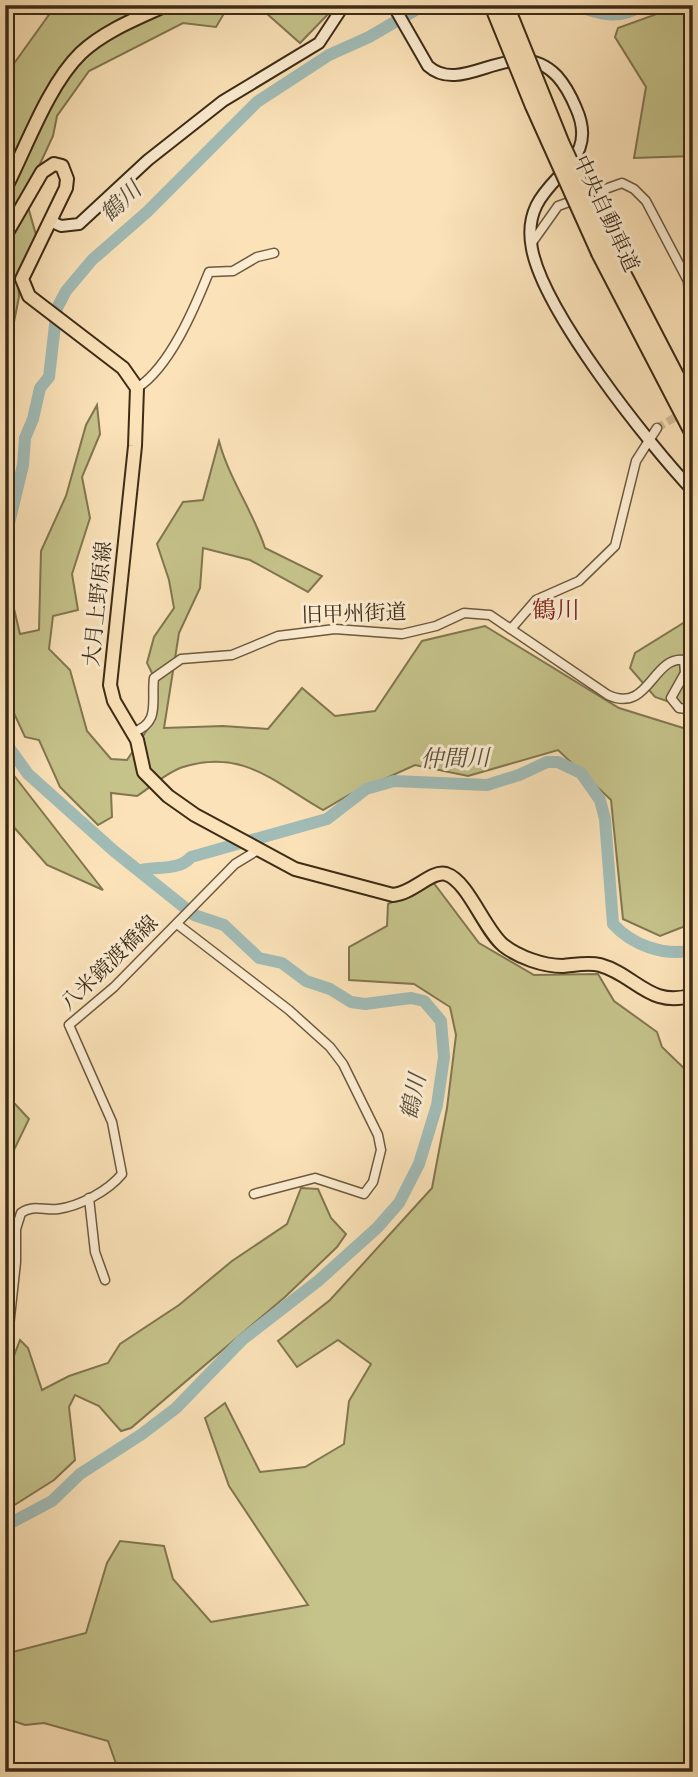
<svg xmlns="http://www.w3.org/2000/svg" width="698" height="1777" viewBox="0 0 698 1777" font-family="Vollkorn,'Noto Serif JP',serif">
  <rect width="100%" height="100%" fill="#fbe2b8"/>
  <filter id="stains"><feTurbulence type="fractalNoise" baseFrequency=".00286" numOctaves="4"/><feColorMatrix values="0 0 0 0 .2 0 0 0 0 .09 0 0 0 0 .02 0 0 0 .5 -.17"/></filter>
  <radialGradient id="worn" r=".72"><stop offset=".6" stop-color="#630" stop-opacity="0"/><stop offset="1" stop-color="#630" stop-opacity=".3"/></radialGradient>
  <!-- green -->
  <g fill="#c5c28a" stroke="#817650" stroke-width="2">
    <polygon points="56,5 229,5 216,27 183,23 89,71 57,116 53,136 25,196 36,235 18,278 19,297 5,367 5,76"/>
    <polygon points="257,5 337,5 300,43"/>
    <polygon points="665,5 693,5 693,156 634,158 646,87 615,37 618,28 657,14"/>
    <path d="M97,405L100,434L82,477L90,518L72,574L78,610L53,616L49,649L70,670L87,731L111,759L127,760L151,724L156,681L147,663L154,637L174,608L169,580L157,544L183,502L203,500L219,441C229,479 253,511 265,548L322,576L308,592L250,560L203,548L200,588L179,633L164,728L223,726L268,729L302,688L335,716L375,711L422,641L485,626L619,708L693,731V923L660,936L623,919L611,800L558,750L468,776L415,765L349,795L323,810C275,783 243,748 183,767C167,772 151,787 137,796L111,793L112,817L98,825L60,787L39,740L25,737L5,694V592H10L20,634L39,630L41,551L66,496L86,425Z"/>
    <polygon points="693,617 693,710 655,697 630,668 635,653"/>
    <polygon points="5,764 103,890 47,865 5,817"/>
    <polygon points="433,882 479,943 534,975 598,974 614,1001 657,1032 662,1047 693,1077 693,1772 119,1772 108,1741 44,1723 25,1725 5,1718 5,1654 86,1633 107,1563 120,1541 164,1546 173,1579 211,1622 308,1605 229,1486 205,1418 225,1403 260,1472 305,1467 344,1444 349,1401 371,1364 338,1340 297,1367 278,1341 330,1300 432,1188 447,1108 456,1035 450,1007 414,984 349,980 349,947 387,926 388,904"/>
    <polygon points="15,1104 29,1119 11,1156 5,1179 5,1106"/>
    <polygon points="301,1188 318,1189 331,1218 346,1234 337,1247 285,1297 131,1428 121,1431 99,1406 75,1395 69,1407 75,1460 54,1480 5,1511 5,1379 20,1340 28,1348 42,1390 69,1376 108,1363 120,1344 179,1305 232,1261 287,1224"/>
  </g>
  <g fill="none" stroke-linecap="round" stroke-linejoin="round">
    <!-- river -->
    <g stroke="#a1bcb7" stroke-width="12">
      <path d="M574,5C598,14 619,21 642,5"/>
      <polyline points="5,540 23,465 25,438 33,419 40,388 49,377 57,308 66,291 92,260 147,212 257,102 329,55 369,37 424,5"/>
      <polyline points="5,742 28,774 114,851 194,915 224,925 259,958 282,963 306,981 330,989 351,1002 365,1004 411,998 424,1001 441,1021 444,1057 437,1105 419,1164 399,1203 377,1228 318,1281 242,1340 176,1408 142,1434 80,1474 52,1501 5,1526"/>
      <path d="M141,870C158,866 179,871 191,857L327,819L366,789L394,781L487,785L519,775L547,762H558L581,773L600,800L605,819L613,924C632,945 665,957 693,950"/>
    </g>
    <!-- street-tunnel -->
    <polyline stroke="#d5bd98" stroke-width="8" stroke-dasharray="8 4" stroke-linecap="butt" points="657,428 684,412"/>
    <!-- street casing -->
    <g stroke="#6c593e" stroke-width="11">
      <g id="street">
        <polyline points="531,244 558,206 622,183 634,189 646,201 688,281 693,343"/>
        <path d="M137,388C170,367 195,307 209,272L233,271L257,257L274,253"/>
        <polyline points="511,629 536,600 579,581 615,546 636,461 657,428"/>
        <path d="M133,732C161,723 151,701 154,678L181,659L232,655L278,636L335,629L402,634L436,626L464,613L490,615L608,695C649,714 652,656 684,660L685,673L671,698L679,708L693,710"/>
        <polyline points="177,924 289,1010 330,1047 343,1064 378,1135 381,1150 373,1182 364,1194 315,1178 254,1194"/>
        <polyline points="89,1198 95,1252 105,1280"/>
        <path d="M5,1363L16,1262V1229L21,1213C33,1204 45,1211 58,1209C80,1206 108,1191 122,1174L112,1122L69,1025L114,987L235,864L258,850"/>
      </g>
    </g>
    <!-- secondary casing -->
    <g stroke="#3d2b16" stroke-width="14">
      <g id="secondary">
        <path d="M393,5L428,66C464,98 514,32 557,76C566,86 571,96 576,108C606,175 517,174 532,249C544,312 647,442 693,491"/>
        <polyline points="50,221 61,226 79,224 148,160 223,101 319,43 344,5"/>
      </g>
    </g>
    <!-- primary casing -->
    <g stroke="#3d2b16" stroke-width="16">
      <g id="primary">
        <path d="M5,189C26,148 48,85 81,53C104,31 138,18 166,5"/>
        <path d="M5,236L42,172L54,164L62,166L67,179L66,188L22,279L29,296L123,368L137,388L135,446L110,685L114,701L137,740L144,772L168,796L195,815L295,869L393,895C414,893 431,870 446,874C468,881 484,929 503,945C518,957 543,966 563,966C575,965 588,962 600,965C636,975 650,1009 693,995"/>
      </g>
    </g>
    <!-- highway casing -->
    <g stroke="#3d2b16" stroke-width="18">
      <g id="highway">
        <polyline points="609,246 693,408"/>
        <polyline points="599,253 693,434"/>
      </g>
    </g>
    <!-- street -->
    <use href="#street" stroke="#fcecd1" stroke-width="8"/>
    <!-- secondary -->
    <use href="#secondary" stroke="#fcecd1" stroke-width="10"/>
    <!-- primary -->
    <use href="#primary" stroke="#fbe2b8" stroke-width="12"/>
    <!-- highway -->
    <use href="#highway" stroke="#fbe2b8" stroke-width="14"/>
    <!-- highway-bridge casing -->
    <g stroke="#3d2b16" stroke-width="18" stroke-linecap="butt">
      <g id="highway-bridge">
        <polyline points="492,5 533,106 599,253"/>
        <polyline points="506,5 562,144 609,246"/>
      </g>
    </g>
    <!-- highway-bridge -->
    <use href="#highway-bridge" stroke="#fbe2b8" stroke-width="14"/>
  </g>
  <g text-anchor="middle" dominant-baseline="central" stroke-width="6" stroke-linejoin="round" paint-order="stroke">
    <!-- street labels -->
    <g font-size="21" fill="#3d2b16" stroke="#fcecd1">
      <text transform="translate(605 214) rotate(65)">中央自動車道</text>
      <text transform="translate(99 604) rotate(-84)">大月上野原線</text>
      <text transform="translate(354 615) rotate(-2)">旧甲州街道</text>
      <text transform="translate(110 964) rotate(-44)">八米鏡渡橋線</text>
    </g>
    <!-- water labels -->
    <g font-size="23" font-style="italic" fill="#564f3e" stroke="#fcecd1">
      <text transform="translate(122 203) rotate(-44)">鶴川</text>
      <text transform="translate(455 760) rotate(-1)">仲間川</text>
      <text transform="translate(415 1097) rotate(-78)">鶴川</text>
    </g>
    <!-- quarter labels -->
    <g font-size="24" fill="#7a1f14" stroke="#fcecd1">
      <text x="556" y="612">鶴川</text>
    </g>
  </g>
  <!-- margin -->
  <rect width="698" height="1777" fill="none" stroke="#fbe2b8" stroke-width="28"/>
  <rect x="7" y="7" width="684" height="1763" fill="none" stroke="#3d2b16" stroke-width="3.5"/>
  <rect x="14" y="14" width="670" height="1749" fill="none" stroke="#3d2b16" stroke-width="2"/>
  <rect width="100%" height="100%" filter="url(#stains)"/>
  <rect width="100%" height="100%" fill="url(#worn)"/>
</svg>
